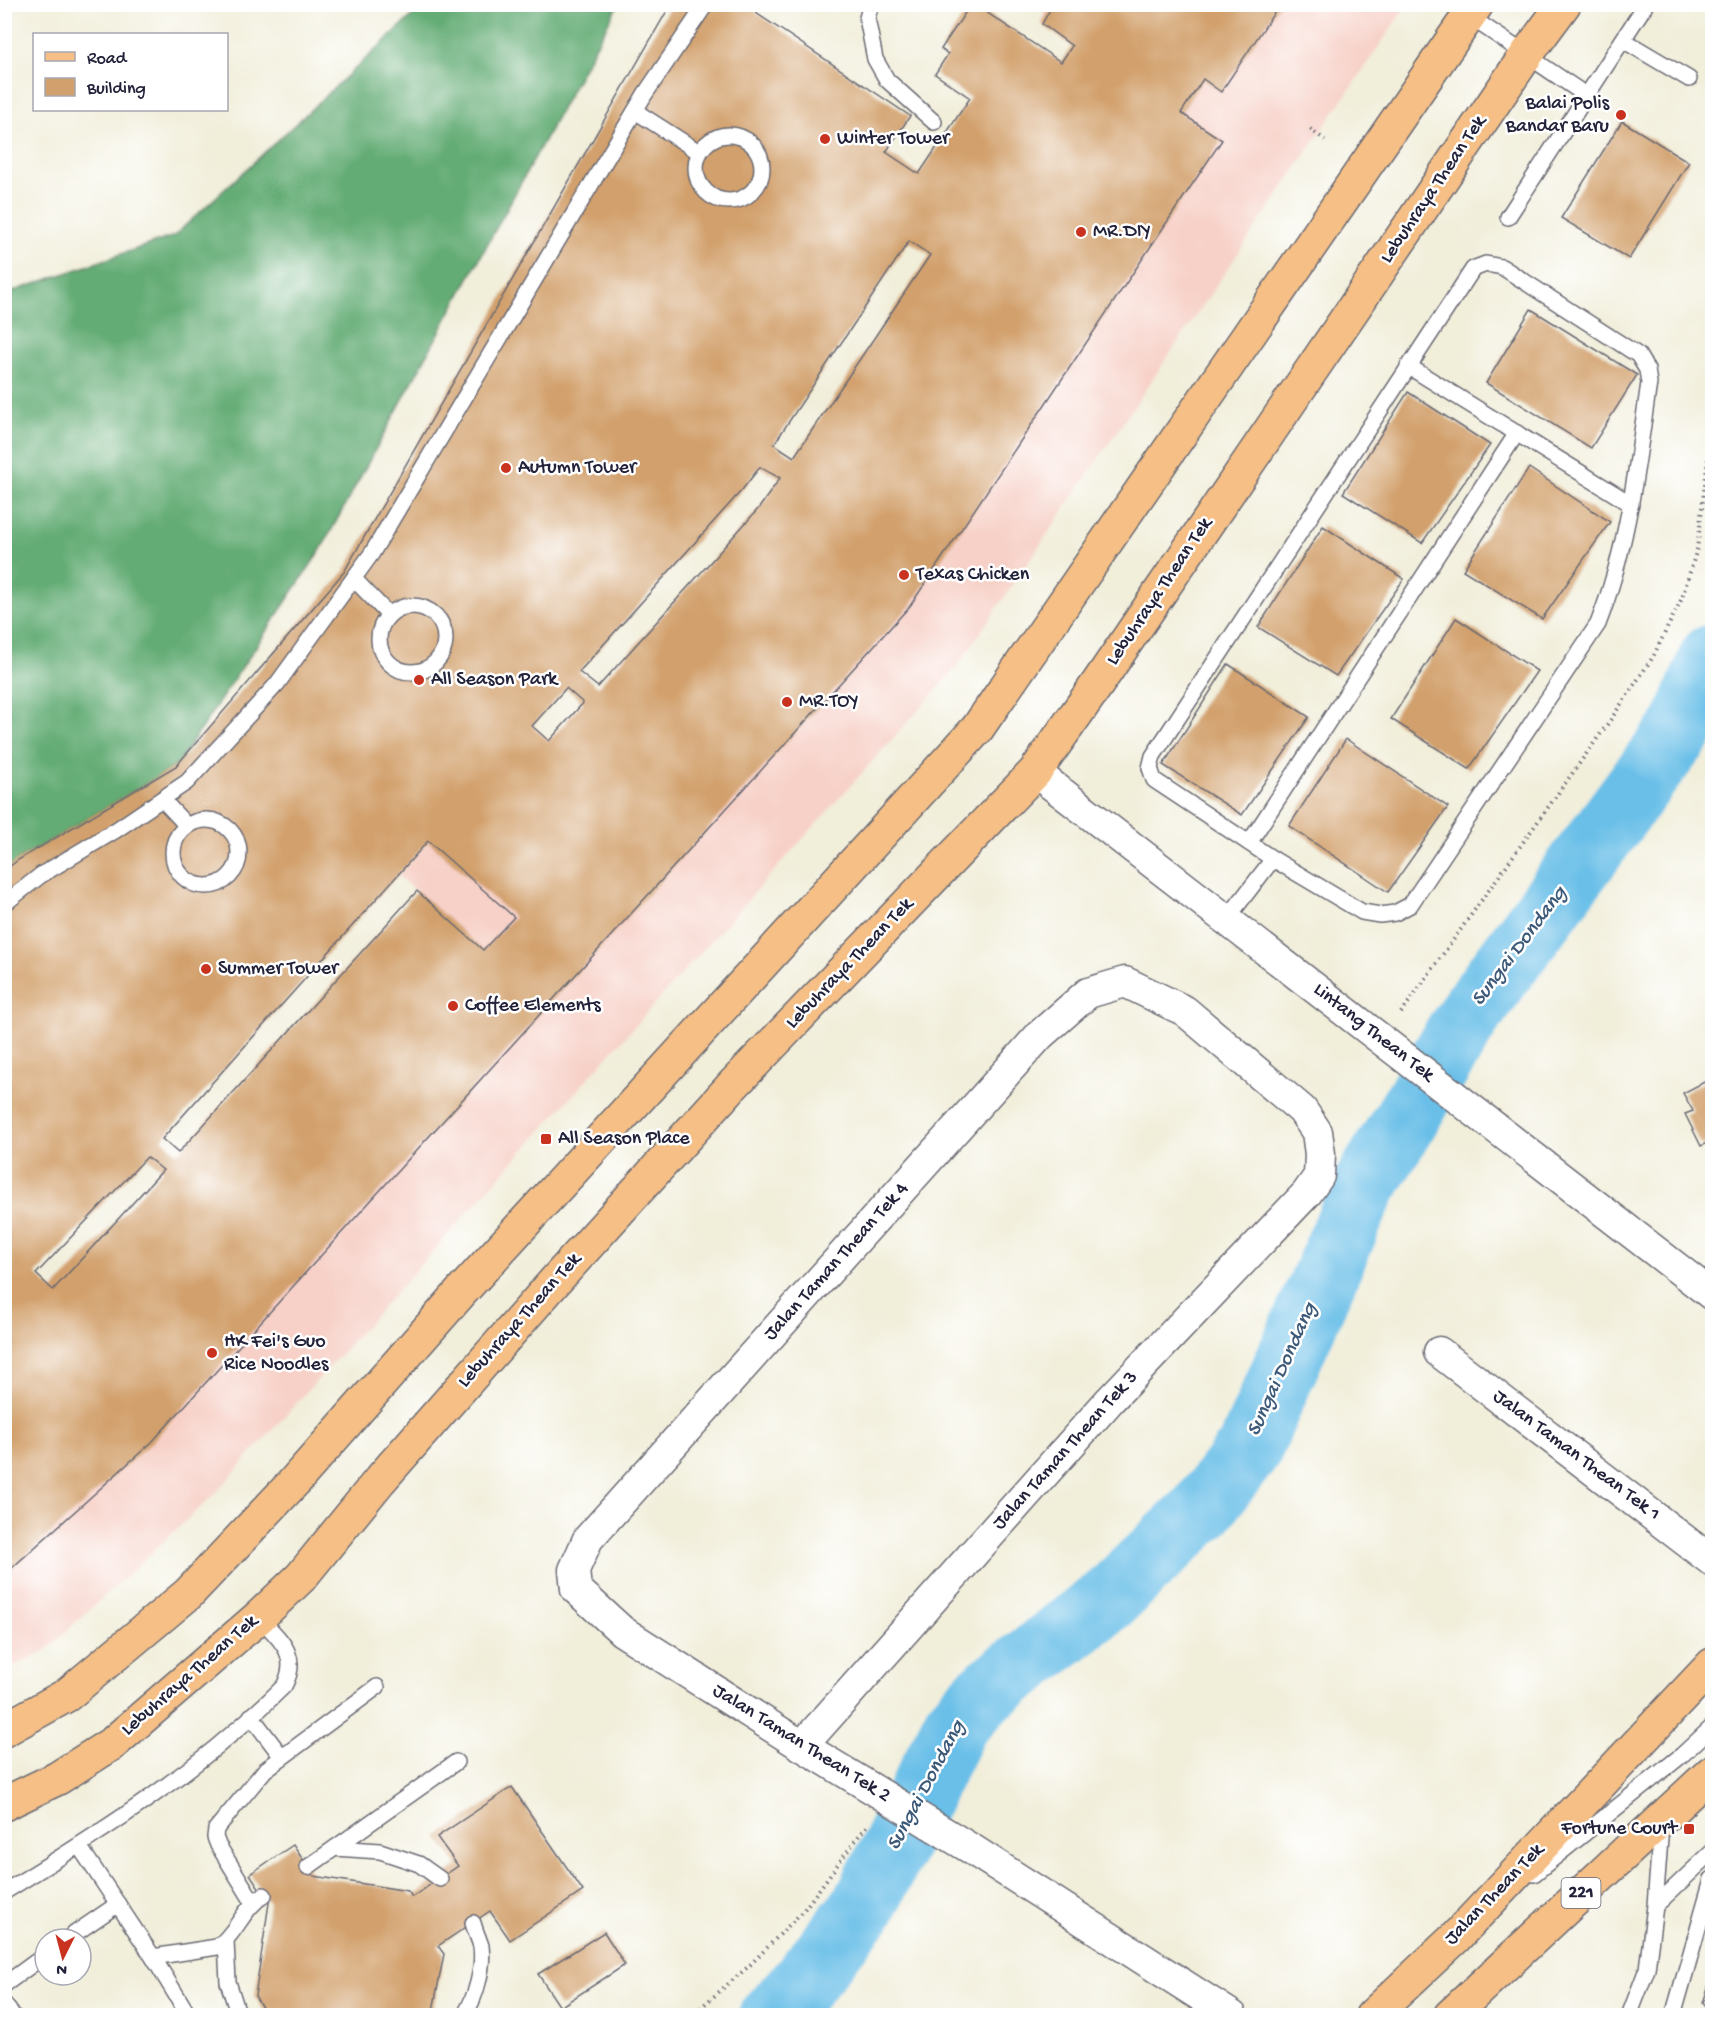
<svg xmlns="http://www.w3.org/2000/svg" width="1717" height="2020" viewBox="0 0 1717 2020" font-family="'Gochi Hand',sans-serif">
  <rect width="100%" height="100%" fill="#fff"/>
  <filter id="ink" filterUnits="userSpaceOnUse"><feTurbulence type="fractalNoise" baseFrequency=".0167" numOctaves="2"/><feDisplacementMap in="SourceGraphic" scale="12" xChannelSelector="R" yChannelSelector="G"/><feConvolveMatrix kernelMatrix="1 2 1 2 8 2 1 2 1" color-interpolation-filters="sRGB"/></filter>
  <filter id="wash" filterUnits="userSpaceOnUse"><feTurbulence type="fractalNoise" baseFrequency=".008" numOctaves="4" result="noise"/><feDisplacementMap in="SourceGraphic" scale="24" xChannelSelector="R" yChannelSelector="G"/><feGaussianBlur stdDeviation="1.35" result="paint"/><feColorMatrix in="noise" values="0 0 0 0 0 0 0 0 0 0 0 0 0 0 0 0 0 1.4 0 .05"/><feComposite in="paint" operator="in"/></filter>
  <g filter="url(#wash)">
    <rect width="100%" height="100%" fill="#f1eeda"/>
    <!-- built -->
    <polygon fill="#f7d1c8" points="1044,5 1407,5 957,667 215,1494 45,1651 5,1670 4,1343 417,892 398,876 532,726 549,740 760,508 1072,46 1042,24"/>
    <!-- forest -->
    <polygon fill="#63ac74" stroke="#426758" stroke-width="1.5" points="424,5 618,5 320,551 176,766 18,860 5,871 5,294 174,236"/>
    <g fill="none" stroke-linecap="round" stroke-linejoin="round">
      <!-- river -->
      <polyline stroke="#6bbfe8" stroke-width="66" points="772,2016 799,1987 864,1906 955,1725 983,1695 1110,1598 1201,1511 1250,1448 1363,1189 1471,1012 1645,777 1684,727 1712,657"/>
    </g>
    <g id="blocks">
      <!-- building -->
      <g fill="#d2a06c" fill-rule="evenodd">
        <path d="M671,4H762L756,13L910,116L886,152L919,174L970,98L935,74L948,54L941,49L971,4H974L1061,62L1072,46L1042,24L1053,4H1280L1221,92L1203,79L1181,113L1222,140L910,606L152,1442L4,1575V871L18,860L176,766L344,572ZM909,241L930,255L794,457L774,444ZM760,467L780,478L759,508L598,687L579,672L742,490ZM566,688L583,703L549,741L532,726ZM428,841L514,917L483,950L417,891L178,1153L162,1139ZM147,1157L163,1170L53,1290L36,1274Z"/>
        <polygon points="1622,121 1689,162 1629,259 1561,218"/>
        <polygon points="1531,309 1637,375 1591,448 1486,383"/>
        <polygon points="1408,392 1490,445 1422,543 1343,493"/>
        <polygon points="1529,468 1610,522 1542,619 1463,570"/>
        <polygon points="1323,526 1404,579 1336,676 1258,627"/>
        <polygon points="1456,618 1537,671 1469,769 1391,719"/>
        <polygon points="1228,664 1309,717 1242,815 1163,765"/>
        <polygon points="1346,739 1448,807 1388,892 1289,826"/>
        <polygon points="1712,1078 1712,1140 1701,1146 1685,1114 1693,1111 1683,1093"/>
        <polygon points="512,1787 583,1891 510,1940 490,1911 438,1946 444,1954 432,2016 267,2016 255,1996 269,1903 250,1874 293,1845 314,1876 408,1891 412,1897 458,1866 437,1837"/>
        <polygon points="604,1932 625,1965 560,2007 538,1974"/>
        <polygon points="1712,1975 1712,2014 1703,2003"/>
      </g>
    </g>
  </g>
  <g filter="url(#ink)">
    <use href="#blocks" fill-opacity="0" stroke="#6a6973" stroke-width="1.5"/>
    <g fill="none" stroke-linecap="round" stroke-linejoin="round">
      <!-- lane casing -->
      <g stroke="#6a6973" stroke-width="18">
        <g id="lane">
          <polyline points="871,4 867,18 875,59 887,80 934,122"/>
          <polyline points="1469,16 1587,96"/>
          <polyline points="1623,40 1689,79"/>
          <polyline points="635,111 699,152"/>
          <circle cx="729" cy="168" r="33"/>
          <polyline points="1508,217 1646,4"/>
          <path d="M1486,264L1502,267L1638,355L1647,370L1649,383C1637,465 1628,547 1598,624L1410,905L1395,913L1380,915L1362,912L1273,859L1154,780L1150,768L1153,756L1473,269Z"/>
          <polyline points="1408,366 1631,504"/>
          <polyline points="354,579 388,614"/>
          <circle cx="412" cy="639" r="33"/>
          <polyline points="162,799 187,826"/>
          <circle cx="206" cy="853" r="33"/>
          <polyline points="1249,843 1517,433"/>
          <polyline points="4,904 41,875 116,830 187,782 277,684 372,553 645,94 706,4"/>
          <polyline points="1226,920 1273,859"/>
          <polyline points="251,1716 282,1757"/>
          <polyline points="79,1846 153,1957 189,2016"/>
          <polyline points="335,1848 380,1851 419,1864 440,1879"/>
          <polyline points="308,1867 456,1762"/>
          <polyline points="1534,1874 1682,1755 1712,1727"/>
          <path d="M4,1892C104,1831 201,1769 284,1686C301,1655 279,1639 259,1617"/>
          <polyline points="253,1902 218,1845 215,1837 216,1829 265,1770 377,1687"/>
          <polyline points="1655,1906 1712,1852"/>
          <polyline points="67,1939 118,1904"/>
          <polyline points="226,1941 228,1982 239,2016"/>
          <path d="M153,1957L217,1947C237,1933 242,1909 264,1895"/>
          <polyline points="4,1985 45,1955"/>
          <polyline points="4,2004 13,2016"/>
          <path d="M464,2016C476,1997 484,1968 481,1946C479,1939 475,1931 473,1923"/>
          <polyline points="1629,2016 1647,1969 1655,1906 1661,1825"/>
          <polyline points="1673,2016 1712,1879"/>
        </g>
      </g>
      <!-- street casing -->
      <g stroke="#6a6973" stroke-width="33">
        <g id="street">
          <polyline points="1035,772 1712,1295"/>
          <polyline points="1439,1352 1712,1561"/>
          <polyline points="802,1746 1110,1400 1307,1193 1319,1176 1320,1154 1317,1132 1302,1110 1185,1011 1125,982 1088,993 1040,1035 588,1539 574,1570 576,1589 622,1631 802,1746 973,1850 1232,2016"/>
        </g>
      </g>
      <!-- primary casing -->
      <g stroke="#6a6973" stroke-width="36">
        <g id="primary">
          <polyline points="4,1730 67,1695 188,1594 294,1482 462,1291 977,729 1477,4"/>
          <polyline points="4,1804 58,1778 113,1743 259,1617 301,1577 380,1480 556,1280 732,1086 1035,772 1096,686 1527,54 1564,4"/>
          <polyline points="1372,2016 1455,1938 1712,1665"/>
          <polyline points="1450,2016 1712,1772"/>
        </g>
      </g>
      <!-- path -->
      <g stroke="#6a6973" stroke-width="4" stroke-dasharray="1.5 4.5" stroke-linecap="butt">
        <polyline points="1310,129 1325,140"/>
        <polyline points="1401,1013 1609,722 1653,657 1682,598 1697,549 1712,426"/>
        <polyline points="691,2016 749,1966 803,1911 867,1825"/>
      </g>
      <!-- lane -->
      <use href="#lane" stroke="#fff" stroke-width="15"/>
      <!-- street -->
      <use href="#street" stroke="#fff" stroke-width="30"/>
      <!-- primary -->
      <use href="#primary" stroke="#f5bf86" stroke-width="33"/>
    </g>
  </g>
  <!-- markers -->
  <g fill="#c8321e" stroke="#fff" stroke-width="2">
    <circle cx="1621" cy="115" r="6"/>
    <circle cx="825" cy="139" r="6"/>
    <circle cx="1081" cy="232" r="6"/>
    <circle cx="506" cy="468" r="6"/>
    <circle cx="904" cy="575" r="6"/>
    <circle cx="419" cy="680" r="6"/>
    <circle cx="787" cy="702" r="6"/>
    <circle cx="206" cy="969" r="6"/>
    <circle cx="453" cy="1006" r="6"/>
    <rect x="540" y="1133" width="12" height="12" rx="3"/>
    <circle cx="212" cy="1353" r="6"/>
    <rect x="1683" y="1823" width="12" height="12" rx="3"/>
  </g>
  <g text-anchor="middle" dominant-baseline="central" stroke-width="5" stroke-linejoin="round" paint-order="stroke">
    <!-- shield labels -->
    <rect fill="#fff" stroke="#646476" stroke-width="1.5" x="1561.5" y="1878" width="39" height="30" rx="4.5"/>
    <g font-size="18" font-weight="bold" fill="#22223b">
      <text x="1581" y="1893">221</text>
    </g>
    <!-- poi labels -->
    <g font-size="20" fill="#22223b" stroke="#fff" text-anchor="start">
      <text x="1609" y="104" text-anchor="end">Balai Polis<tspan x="1609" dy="23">Bandar Baru</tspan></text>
      <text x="837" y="139">Winter Tower</text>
      <text x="1093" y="232">MR.DIY</text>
      <text x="518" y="468">Autumn Tower</text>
      <text x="916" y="575">Texas Chicken</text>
      <text x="431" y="680">All Season Park</text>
      <text x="799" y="702">MR.TOY</text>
      <text x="218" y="969">Summer Tower</text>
      <text x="465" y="1006">Coffee Elements</text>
      <text x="558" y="1139">All Season Place</text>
      <text x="224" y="1342">HK Fei's Guo<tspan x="224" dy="23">Rice Noodles</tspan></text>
      <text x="1677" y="1829" text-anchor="end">Fortune Court</text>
    </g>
    <!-- street labels -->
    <g font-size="20" fill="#22223b" stroke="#fff">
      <text transform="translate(1434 190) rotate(-56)">Lebuhraya Thean Tek</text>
      <text transform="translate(1160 592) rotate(-56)">Lebuhraya Thean Tek</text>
      <text transform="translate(850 964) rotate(-46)">Lebuhraya Thean Tek</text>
      <text transform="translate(1373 1033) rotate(38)">Lintang Thean Tek</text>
      <text transform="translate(837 1262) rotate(-48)">Jalan Taman Thean Tek 4</text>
      <text transform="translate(520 1321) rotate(-48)">Lebuhraya Thean Tek</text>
      <text transform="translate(1066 1451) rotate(-48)">Jalan Taman Thean Tek 3</text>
      <text transform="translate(1576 1456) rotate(37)">Jalan Taman Thean Tek 1</text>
      <text transform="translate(190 1676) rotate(-41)">Lebuhraya Thean Tek</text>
      <text transform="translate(801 1744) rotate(32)">Jalan Taman Thean Tek 2</text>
      <text transform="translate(1495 1895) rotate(-46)">Jalan Thean Tek</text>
    </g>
    <!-- water labels -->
    <g font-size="21" font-style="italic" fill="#3c5978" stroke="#fff">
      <text transform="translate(1520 947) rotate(-53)">Sungai Dondang</text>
      <text transform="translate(1283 1370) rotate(-66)">Sungai Dondang</text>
      <text transform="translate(927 1786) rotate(-62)">Sungai Dondang</text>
    </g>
  </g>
  <!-- margin -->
  <rect width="1717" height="2020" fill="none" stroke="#fff" stroke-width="24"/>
  <!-- legend -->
  <rect x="33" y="33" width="195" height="78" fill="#ffffff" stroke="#a7a7b1" stroke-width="1.5"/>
  <rect x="45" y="52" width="30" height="9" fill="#f5bf86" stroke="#a7a7b1" stroke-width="1.5"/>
  <text x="87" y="63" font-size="18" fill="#22223b">Road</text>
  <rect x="45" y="78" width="30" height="18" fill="#d2a06c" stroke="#a7a7b1" stroke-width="1.5"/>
  <text x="87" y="93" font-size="18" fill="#22223b">Building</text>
  <!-- north arrow -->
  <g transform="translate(63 1957) rotate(186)"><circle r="28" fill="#ffffff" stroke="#a7a7b1" stroke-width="1.5"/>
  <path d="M0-4.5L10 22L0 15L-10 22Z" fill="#c8321e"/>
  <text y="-9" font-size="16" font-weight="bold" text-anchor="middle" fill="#22223b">N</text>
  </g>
</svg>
